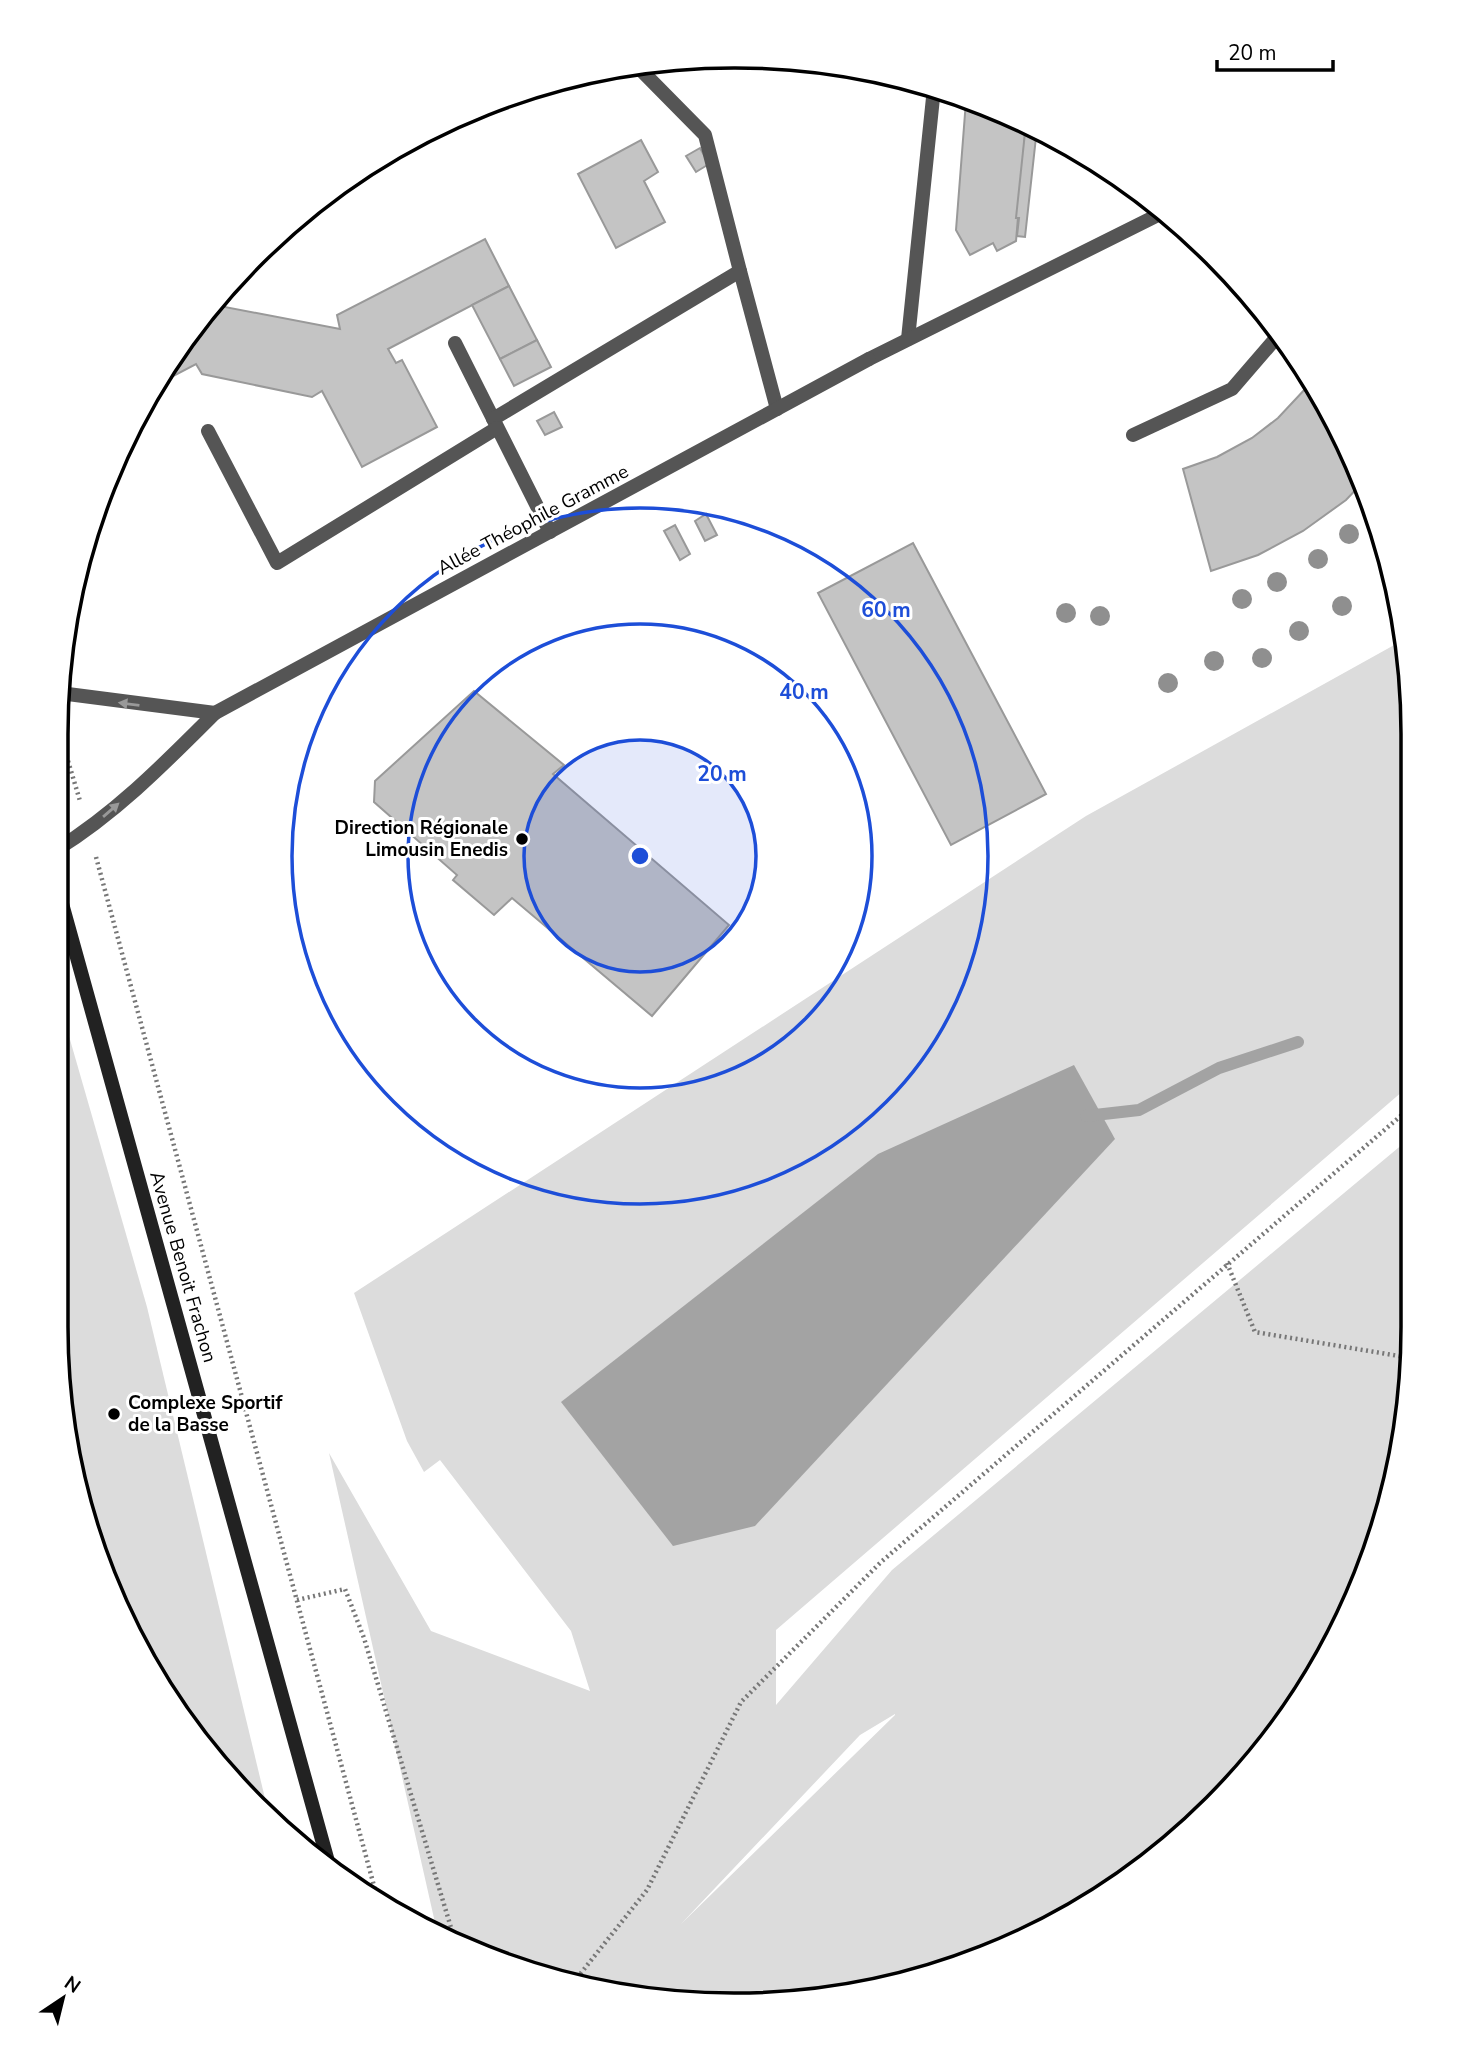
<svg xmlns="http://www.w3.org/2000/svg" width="1469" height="2061" viewBox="0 0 1469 2061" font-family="'Nunito Sans',sans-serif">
  <rect width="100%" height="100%" fill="#fff"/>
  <!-- green -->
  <g fill="#dcdcdc" fill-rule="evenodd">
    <path d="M1405,639L1410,1085L776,1630V1705L892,1570L1410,1138L1412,1370L1390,1502L1343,1626L1273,1739L1182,1837L1034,1935L823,1999H646L438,1936L329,1453L431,1631L590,1691L571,1631L440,1460L424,1472L407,1441L354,1293L1086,816ZM895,1714V1715L681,1924L860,1735Z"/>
    <polygon points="56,991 147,1307 269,1815 170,1703 79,1502 56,1326"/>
  </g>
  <!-- water -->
  <polygon fill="#a3a3a3" points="1074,1065 1115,1139 755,1526 673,1546 561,1402 878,1154"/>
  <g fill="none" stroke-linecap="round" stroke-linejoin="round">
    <!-- stream -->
    <polyline stroke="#a3a3a3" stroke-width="12" points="1086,1116 1139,1110 1219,1068 1298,1042"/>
  </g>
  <!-- building -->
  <g fill="#c4c4c4" stroke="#999" stroke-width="2">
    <polygon points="966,101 1026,123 1016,241 997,251 993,243 970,255 956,230"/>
    <polygon points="1026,123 1037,128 1025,237 1017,236 1019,218 1016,218"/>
    <polygon points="641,140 658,172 644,181 665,222 616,248 578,174"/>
    <polygon points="700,148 709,164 696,172 686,156"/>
    <polygon points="485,239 509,286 388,349 396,363 402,360 437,427 362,467 322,391 312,397 202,374 196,364 154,386 220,306 340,329 337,315"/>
    <polygon points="509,286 537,340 500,359 472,305"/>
    <polygon points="537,340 551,367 514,386 500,359"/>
    <polygon points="1307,387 1363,482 1346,500 1303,531 1258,555 1211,571 1183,469 1217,457 1252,438 1278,418"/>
    <polygon points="554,412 562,427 545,435 537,421"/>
    <polygon points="706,514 717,535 705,541 695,521"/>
    <polygon points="675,525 690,554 680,560 664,531"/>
    <polygon points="913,543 1046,794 951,845 818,593"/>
    <polygon points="474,691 564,765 553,774 729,925 652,1016 512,898 494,915 453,880 457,875 374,802 375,781"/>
  </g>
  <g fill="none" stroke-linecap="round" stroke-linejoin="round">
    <!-- path -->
    <g stroke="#777" stroke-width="4.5" stroke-dasharray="2 3.5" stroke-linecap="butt">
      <polyline points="57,724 80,801"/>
      <polyline points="96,857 377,1897"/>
      <polyline points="1227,1263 1255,1332 1411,1358"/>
      <polyline points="297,1600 345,1589 364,1638 455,1941"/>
      <polyline points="577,1978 647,1890 741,1702 881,1562 1410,1108"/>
    </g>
    <!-- service -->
    <g stroke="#555" stroke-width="14">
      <polyline points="740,271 777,409"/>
      <polyline points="908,339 934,88"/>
      <polyline points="455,343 550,532"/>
      <polyline points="869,359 1164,212"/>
      <polyline points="493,419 740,271 705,135 635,64"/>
      <polyline points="208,431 277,563 497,428"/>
      <polyline points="1133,435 1232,389 1276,338"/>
    </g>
    <!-- minor -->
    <g stroke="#555" stroke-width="14">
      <polyline points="215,713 869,359"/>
      <path d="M56,850C116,813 165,763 215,713L60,693"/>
    </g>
    <!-- secondary -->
    <polyline stroke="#222" stroke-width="14" points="56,882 329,1865"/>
  </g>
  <!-- trees -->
  <g fill="#8f8f8f">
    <circle cx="1349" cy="534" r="10"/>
    <circle cx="1318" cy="559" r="10"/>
    <circle cx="1277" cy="582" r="10"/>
    <circle cx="1242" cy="599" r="10"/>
    <circle cx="1342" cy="606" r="10"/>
    <circle cx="1066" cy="613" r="10"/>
    <circle cx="1100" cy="616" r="10"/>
    <circle cx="1299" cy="631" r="10"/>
    <circle cx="1262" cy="658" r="10"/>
    <circle cx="1214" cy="661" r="10"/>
    <circle cx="1168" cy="683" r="10"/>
  </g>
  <!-- one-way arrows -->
  <defs><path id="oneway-solid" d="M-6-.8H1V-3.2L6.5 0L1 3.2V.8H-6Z" transform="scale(1.75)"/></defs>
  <g fill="#999">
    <use href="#oneway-solid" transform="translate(129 704) rotate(-173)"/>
    <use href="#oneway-solid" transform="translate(111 810) rotate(-41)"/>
  </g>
  <!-- distance rings -->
  <circle cx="640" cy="856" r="116" fill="#1d4ed8" fill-opacity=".12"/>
  <g fill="none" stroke="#1d4ed8" stroke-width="3.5">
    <circle cx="640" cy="856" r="116"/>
    <circle cx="640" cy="856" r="232"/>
    <circle cx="640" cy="856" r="348"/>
  </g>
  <!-- markers -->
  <g fill="#000" stroke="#fff" stroke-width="2.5">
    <circle cx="522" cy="839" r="7"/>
    <circle cx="114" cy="1414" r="7"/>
  </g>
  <g text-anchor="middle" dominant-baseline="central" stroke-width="6" stroke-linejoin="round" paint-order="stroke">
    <!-- street labels -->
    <g font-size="19" fill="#000" stroke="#fff">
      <text transform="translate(533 520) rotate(-28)">Allée Théophile Gramme</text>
      <text transform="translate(183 1267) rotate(74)">Avenue Benoit Frachon</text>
    </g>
    <!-- poi labels -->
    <g font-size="19" font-weight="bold" fill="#000" stroke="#fff" text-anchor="end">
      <text x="508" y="828">Direction Régionale<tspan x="508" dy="22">Limousin Enedis</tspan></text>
      <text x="128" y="1403" text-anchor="start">Complexe Sportif<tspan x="128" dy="22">de la Basse</tspan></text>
    </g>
  </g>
  <!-- crop -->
  <path d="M0 0H1469V2061H0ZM734 68H735A666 666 0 0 1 1401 734V1327A666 666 0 0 1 735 1993H734A666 666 0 0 1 68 1327V734A666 666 0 0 1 734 68Z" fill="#fff" fill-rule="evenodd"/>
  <path fill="none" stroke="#000" stroke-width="3.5" d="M734 68H735A666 666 0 0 1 1401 734V1327A666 666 0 0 1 735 1993H734A666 666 0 0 1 68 1327V734A666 666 0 0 1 734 68Z"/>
  <circle cx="640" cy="856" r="10" fill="#1d4ed8" stroke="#fff" stroke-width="3.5"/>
  <g font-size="21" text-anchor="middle" font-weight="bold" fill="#1d4ed8" stroke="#fff" stroke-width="6" stroke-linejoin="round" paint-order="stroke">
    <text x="886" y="617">60 m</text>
    <text x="804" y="699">40 m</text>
    <text x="722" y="781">20 m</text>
  </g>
  <!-- north arrow -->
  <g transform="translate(63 1998) rotate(35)" stroke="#ffffff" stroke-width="5" paint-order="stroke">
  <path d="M0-5L12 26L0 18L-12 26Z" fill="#000000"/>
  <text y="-10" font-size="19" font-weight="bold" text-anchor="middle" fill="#000000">N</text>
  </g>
  <!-- scale -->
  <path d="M1217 60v10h116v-10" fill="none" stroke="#000000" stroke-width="3.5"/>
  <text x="1228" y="60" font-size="21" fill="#000000" stroke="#ffffff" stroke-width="5" paint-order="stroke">20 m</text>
</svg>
